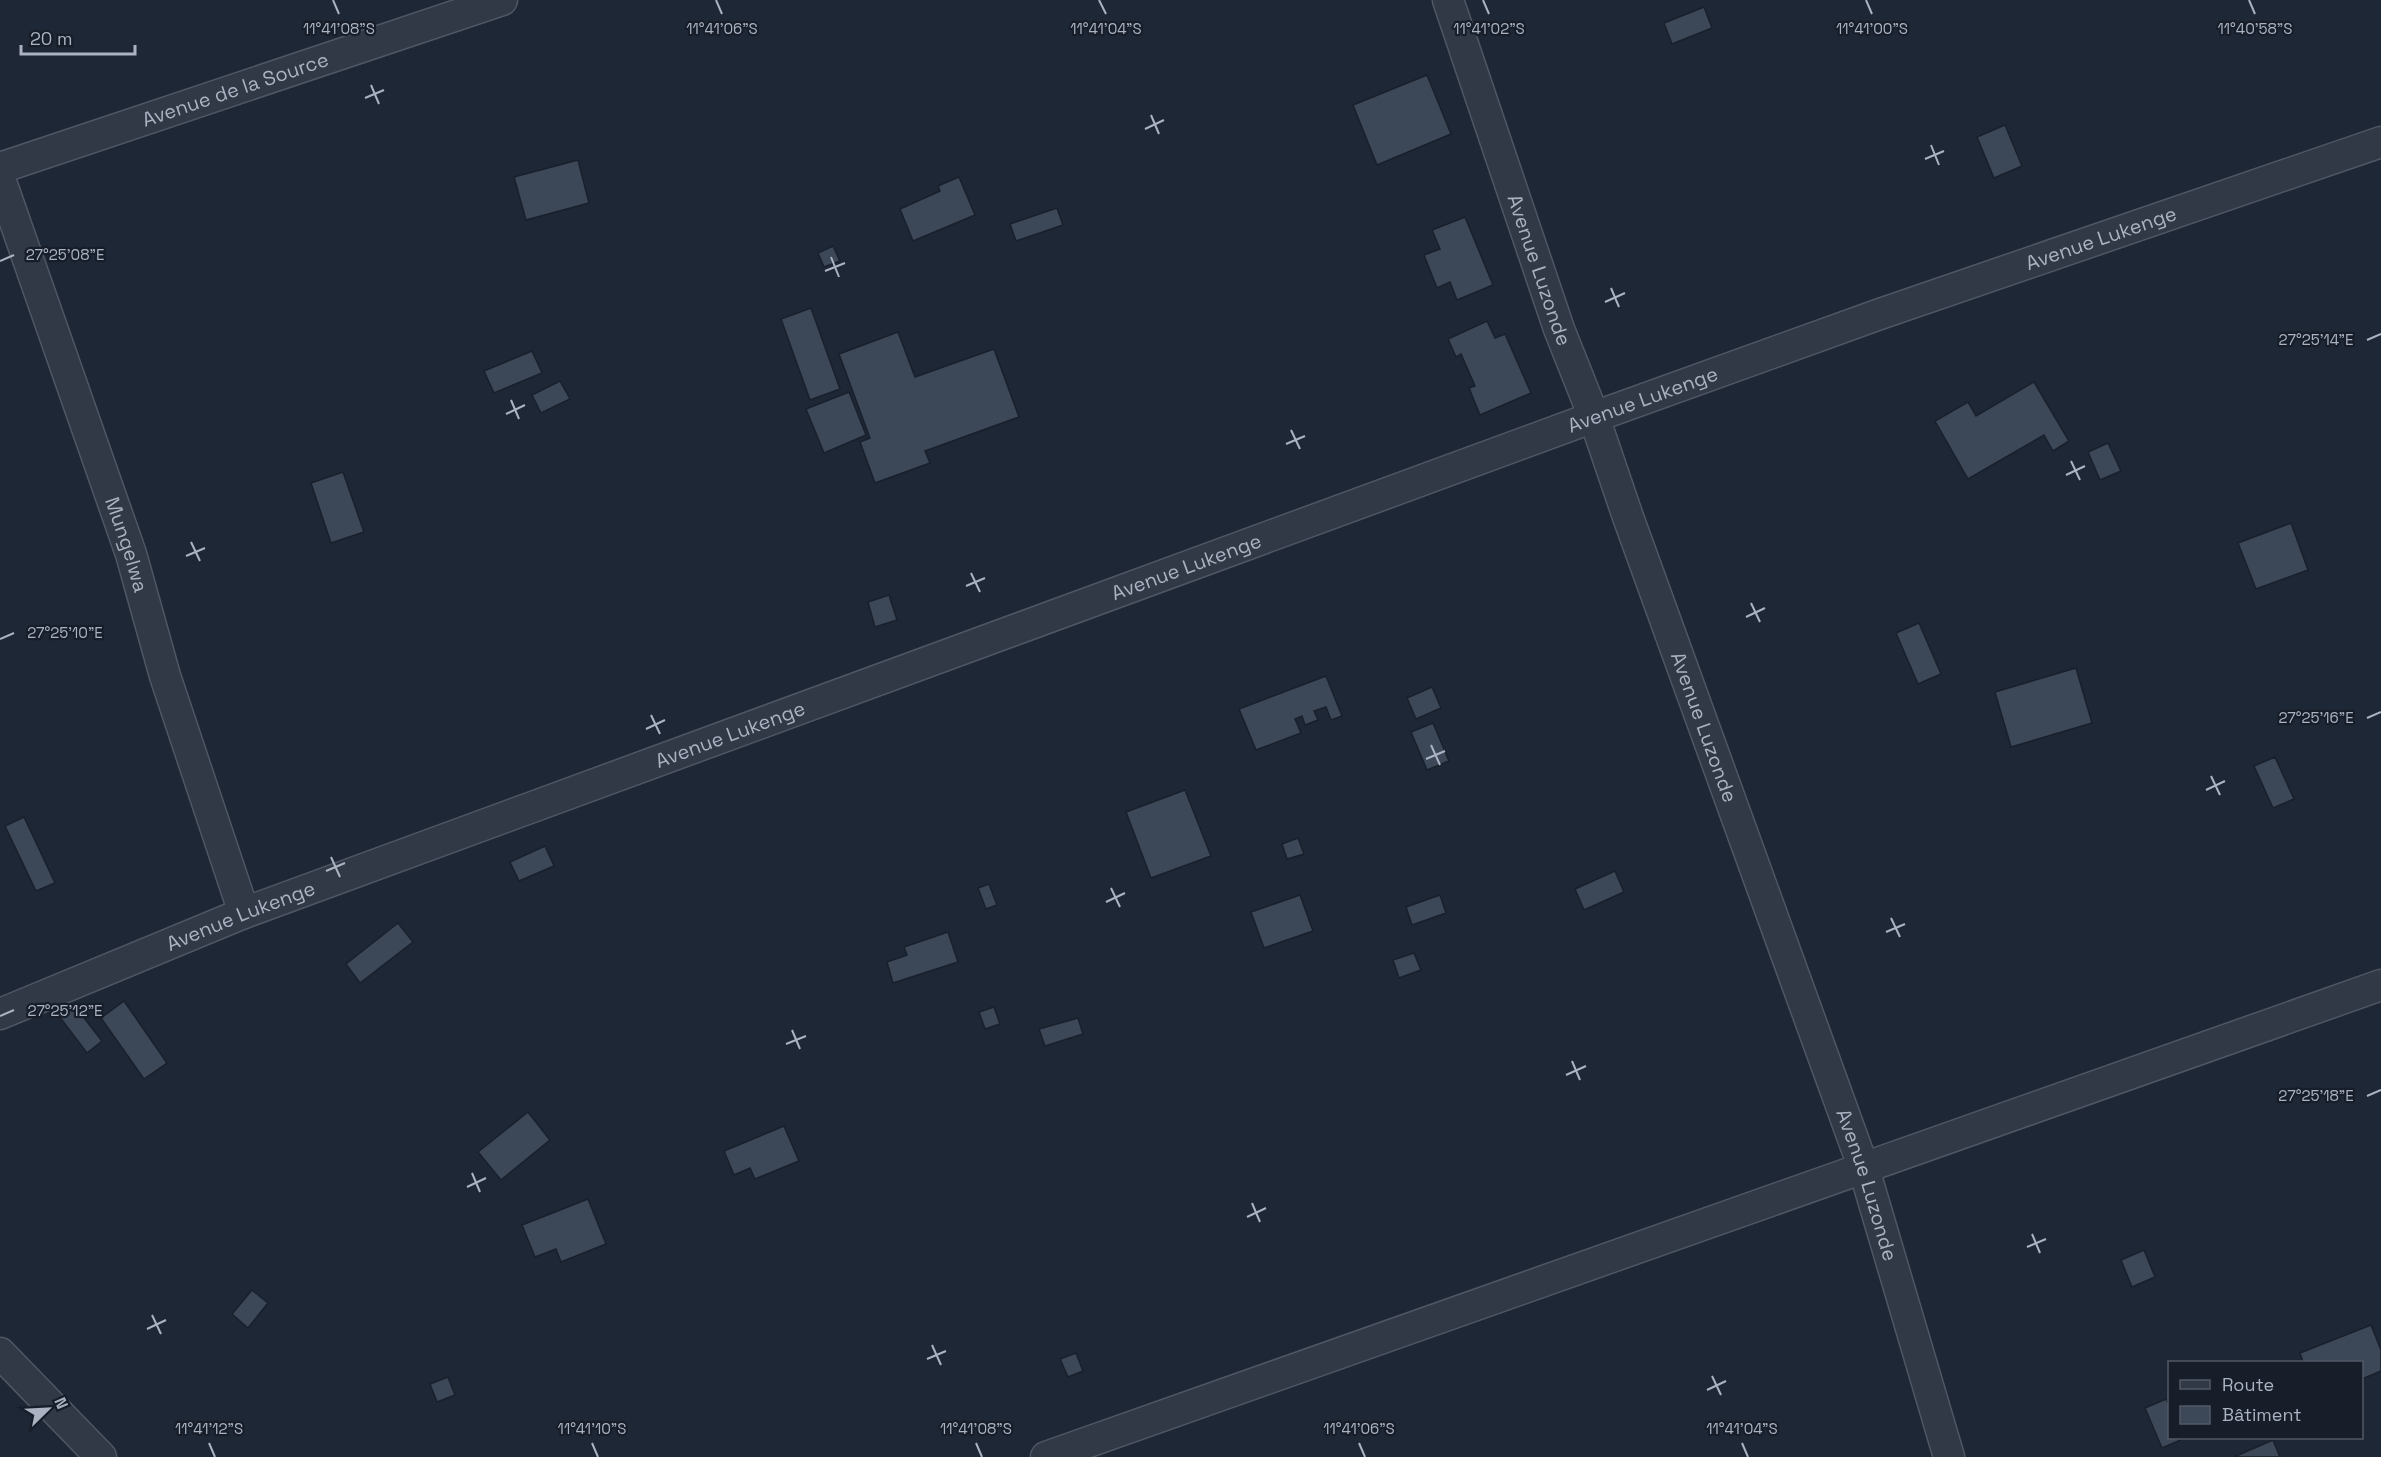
<svg xmlns="http://www.w3.org/2000/svg" width="2381" height="1457" viewBox="0 0 2381 1457" font-family="'Space Grotesk',sans-serif">
  <rect width="100%" height="100%" fill="#1e2735"/>
  <!-- building -->
  <g fill="#3c4758" stroke="#19202c" stroke-width="1.5">
    <polygon points="1704,7 1712,28 1672,44 1664,23"/>
    <polygon points="1427,75 1451,134 1377,165 1353,105"/>
    <polygon points="2005,125 2022,166 1994,178 1977,137"/>
    <polygon points="578,160 589,203 526,220 514,177"/>
    <polygon points="959,177 975,215 913,241 900,209 940,191 938,186"/>
    <polygon points="1057,208 1063,225 1016,241 1010,224"/>
    <polygon points="1465,217 1493,285 1457,300 1450,282 1437,288 1424,255 1440,249 1432,230"/>
    <polygon points="833,246 840,261 824,267 818,253"/>
    <polygon points="811,308 840,389 810,400 781,319"/>
    <polygon points="1487,321 1495,338 1505,334 1531,393 1480,415 1469,388 1475,386 1461,354 1456,357 1448,339"/>
    <polygon points="898,332 915,377 994,349 1019,417 925,451 930,463 875,483 860,442 870,438 839,354"/>
    <polygon points="532,351 542,373 494,393 484,371"/>
    <polygon points="560,381 570,399 541,413 532,395"/>
    <polygon points="2034,382 2069,441 2053,451 2044,435 1968,479 1935,421 1968,402 1976,416"/>
    <polygon points="849,392 866,435 824,453 806,409"/>
    <polygon points="2108,443 2121,471 2100,480 2088,452"/>
    <polygon points="343,472 364,532 331,543 311,483"/>
    <polygon points="2291,523 2308,570 2256,589 2238,543"/>
    <polygon points="889,595 897,620 875,627 868,602"/>
    <polygon points="1919,623 1941,674 1918,684 1896,633"/>
    <polygon points="2076,668 2092,723 2011,747 1995,692"/>
    <polygon points="1326,676 1342,716 1331,720 1326,707 1314,711 1318,720 1305,725 1302,716 1295,719 1301,733 1256,750 1239,709"/>
    <polygon points="1432,687 1441,708 1416,719 1407,698"/>
    <polygon points="1433,723 1449,761 1427,770 1411,732"/>
    <polygon points="2275,757 2294,799 2273,808 2254,766"/>
    <polygon points="1185,790 1211,856 1151,878 1126,812"/>
    <polygon points="24,817 55,883 36,891 5,826"/>
    <polygon points="1298,838 1304,854 1287,859 1282,844"/>
    <polygon points="545,846 554,866 519,881 510,862"/>
    <polygon points="1615,871 1624,892 1584,910 1575,889"/>
    <polygon points="989,884 997,905 986,909 978,888"/>
    <polygon points="1300,895 1313,931 1264,948 1251,912"/>
    <polygon points="1440,895 1446,913 1412,925 1406,907"/>
    <polygon points="398,923 413,942 360,983 346,964"/>
    <polygon points="948,932 958,962 893,983 887,962 907,955 904,947"/>
    <polygon points="1414,953 1421,970 1399,978 1393,960"/>
    <polygon points="124,1001 167,1063 144,1079 101,1018"/>
    <polygon points="74,1005 102,1041 87,1053 59,1016"/>
    <polygon points="994,1007 1000,1024 985,1029 979,1012"/>
    <polygon points="1078,1018 1083,1034 1045,1046 1039,1029"/>
    <polygon points="528,1112 550,1140 501,1180 478,1152"/>
    <polygon points="784,1126 799,1161 755,1179 750,1168 734,1175 724,1151"/>
    <polygon points="588,1199 606,1244 561,1262 556,1249 535,1257 522,1225"/>
    <polygon points="2144,1250 2155,1277 2132,1287 2121,1260"/>
    <polygon points="252,1290 268,1303 248,1328 232,1314"/>
    <polygon points="2371,1325 2381,1350 2381,1371 2362,1379 2362,1362 2303,1362 2300,1353"/>
    <polygon points="1076,1353 1083,1371 1068,1377 1060,1359"/>
    <polygon points="448,1377 455,1395 437,1402 430,1384"/>
    <polygon points="2166,1399 2170,1407 2170,1438 2183,1439 2162,1448 2145,1408"/>
    <polygon points="2273,1440 2280,1457 2234,1457"/>
  </g>
  <g fill="none" stroke-linecap="round" stroke-linejoin="round">
    <!-- minor casing -->
    <g stroke="#4f5664" stroke-width="33">
      <g id="minor">
        <path id="s1" d="M1448,0L1559,329L1594,417L1628,517L1864,1169L1949,1457"/>
        <path id="s2" d="M0,168L502,0"/>
        <path id="s3" d="M0,179L131,554L165,676L244,913"/>
        <path id="s4" d="M0,1014L244,913L1594,417L1880,314L2381,142"/>
        <polyline points="0,1353 101,1457"/>
        <polyline points="1046,1457 2381,985"/>
      </g>
    </g>
    <!-- minor -->
    <use href="#minor" stroke="#313946" stroke-width="30"/>
  </g>
  <!-- ticks -->
  <path fill="none" stroke="#abb3c3" stroke-width="2" d="M333,0L339,14M716,0L722,14M1099,0L1106,14M1483,0L1489,14M1866,0L1872,14M2249,0L2255,14M371,85L379,104M365,98L384,90M1151,115L1159,134M1145,129L1164,120M1931,145L1939,165M1925,159L1944,151M831,257L839,277M0,261L14,255M825,271L845,263M1611,288L1619,307M1605,302L1625,293M2367,340L2381,334M511,400L519,419M506,414L525,405M1291,430L1300,449M1286,444L1305,436M2071,461L2080,480M2066,475L2085,466M191,542L200,561M186,556L205,548M971,573L980,592M966,586L985,578M1751,603L1760,622M1746,617L1765,608M0,639L14,633M651,715L660,734M2367,718L2381,712M646,729L665,720M1431,745L1440,765M1426,759L1445,751M2211,776L2220,795M2206,790L2225,781M331,857L340,877M326,871L345,863M1111,888L1120,907M1106,902L1125,893M1891,918L1900,937M1886,932L1905,924M0,1016L14,1010M792,1030L800,1049M786,1044L806,1036M1572,1061L1580,1080M1566,1075L1586,1066M2367,1096L2381,1090M472,1173L480,1192M467,1187L486,1178M1252,1203L1260,1222M1247,1217L1266,1208M2032,1234L2040,1253M2027,1247L2046,1239M152,1315L161,1334M147,1329L166,1320M932,1345L941,1365M927,1359L946,1351M1712,1376L1721,1395M1707,1390L1726,1381M209,1443L215,1457M592,1443L598,1457M976,1443L982,1457M1359,1443L1365,1457M1742,1443L1748,1457"/>
  <g text-anchor="middle" dominant-baseline="central" stroke-width="4.5" stroke-linejoin="round" paint-order="stroke">
    <!-- street labels -->
    <g font-size="20" fill="#abb3c3" stroke="#171e2a">
      <text stroke="none"><textPath href="#s2" startOffset="248">Avenue de la Source</textPath></text>
      <text stroke="none"><textPath href="#s4" startOffset="2240">Avenue Lukenge</textPath></text>
      <text stroke="none"><textPath href="#s1" startOffset="285">Avenue Luzonde</textPath></text>
      <text stroke="none"><textPath href="#s4" startOffset="1754">Avenue Lukenge</textPath></text>
      <text stroke="none"><textPath href="#s3" startOffset="387">Mungelwa</textPath></text>
      <text stroke="none"><textPath href="#s4" startOffset="1268">Avenue Lukenge</textPath></text>
      <text stroke="none"><textPath href="#s1" startOffset="771">Avenue Luzonde</textPath></text>
      <text stroke="none"><textPath href="#s4" startOffset="782">Avenue Lukenge</textPath></text>
      <text stroke="none"><textPath href="#s4" startOffset="260">Avenue Lukenge</textPath></text>
      <text stroke="none"><textPath href="#s1" startOffset="1257">Avenue Luzonde</textPath></text>
    </g>
  </g>
  <g font-size="15" text-anchor="middle" fill="#abb3c3" stroke="#171e2a" stroke-width="4.5" stroke-linejoin="round" paint-order="stroke">
    <text x="1872" y="34">11°41'00"S</text>
    <text x="2255" y="34">11°40'58"S</text>
    <text x="339" y="34">11°41'08"S</text>
    <text x="722" y="34">11°41'06"S</text>
    <text x="1106" y="34">11°41'04"S</text>
    <text x="1489" y="34">11°41'02"S</text>
    <text x="65" y="260">27°25'08"E</text>
    <text x="2316" y="345">27°25'14"E</text>
    <text x="65" y="638">27°25'10"E</text>
    <text x="2316" y="723">27°25'16"E</text>
    <text x="65" y="1016">27°25'12"E</text>
    <text x="2316" y="1101">27°25'18"E</text>
    <text x="209" y="1434">11°41'12"S</text>
    <text x="592" y="1434">11°41'10"S</text>
    <text x="976" y="1434">11°41'08"S</text>
    <text x="1359" y="1434">11°41'06"S</text>
    <text x="1742" y="1434">11°41'04"S</text>
  </g>
  <!-- legend -->
  <rect x="2168" y="1361" width="195" height="78" fill="#171e2a" stroke="#525a67" stroke-width="1.5"/>
  <rect x="2180" y="1380" width="30" height="9" fill="#313946" stroke="#525a67" stroke-width="1.5"/>
  <text x="2222" y="1391" font-size="18" fill="#abb3c3">Route</text>
  <rect x="2180" y="1406" width="30" height="18" fill="#3c4758" stroke="#525a67" stroke-width="1.5"/>
  <text x="2222" y="1421" font-size="18" fill="#abb3c3">Bâtiment</text>
  <!-- north arrow -->
  <g transform="translate(48 1409) rotate(66)" stroke="#171e2a" stroke-width="4.5" paint-order="stroke">
  <path d="M0-4.5L10 22L0 15L-10 22Z" fill="#abb3c3"/>
  <text y="-9" font-size="16" font-weight="bold" text-anchor="middle" fill="#abb3c3">N</text>
  </g>
  <!-- scale -->
  <path d="M21 45v9h114v-9" fill="none" stroke="#abb3c3" stroke-width="3"/>
  <text x="30" y="45" font-size="18" fill="#abb3c3" stroke="#171e2a" stroke-width="4.5" paint-order="stroke">20 m</text>
</svg>
